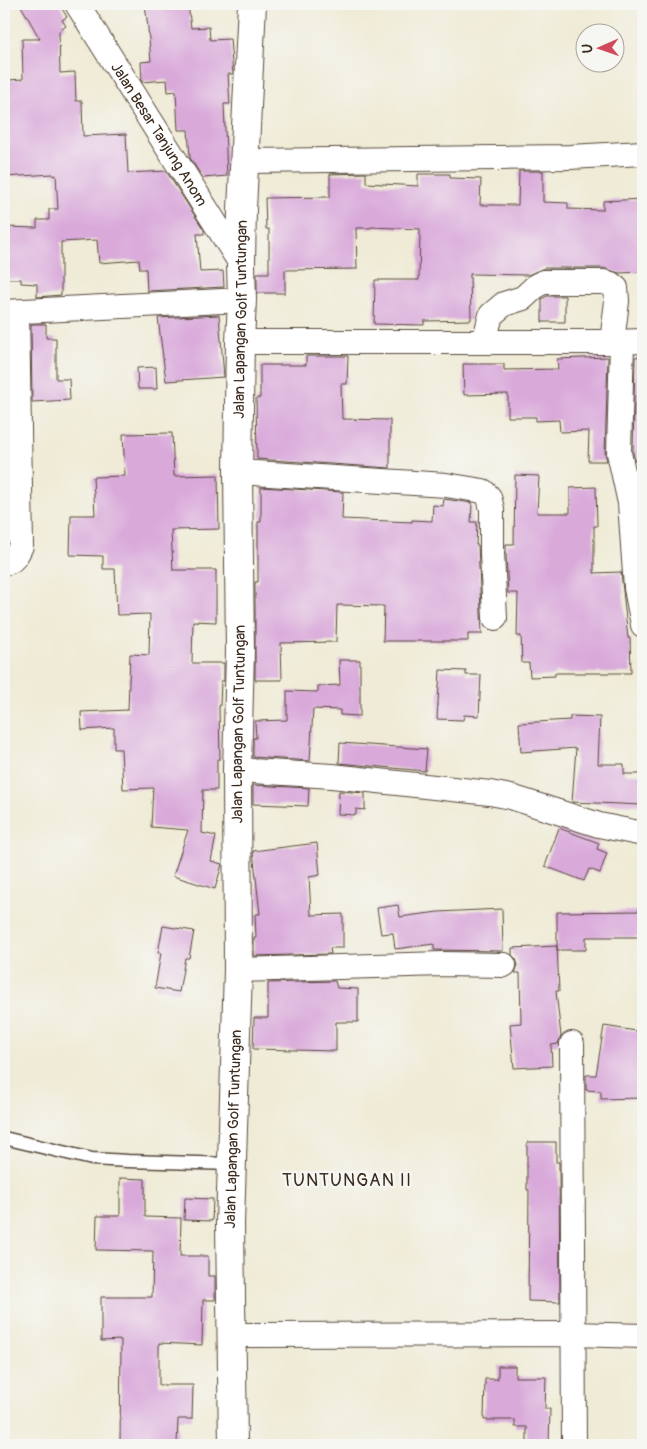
<svg xmlns="http://www.w3.org/2000/svg" width="647" height="1449" viewBox="0 0 647 1449" font-family="Pangolin,sans-serif">
  <rect width="100%" height="100%" fill="#f6f6f2"/>
  <filter id="ink" filterUnits="userSpaceOnUse"><feTurbulence type="fractalNoise" baseFrequency=".02" numOctaves="2"/><feDisplacementMap in="SourceGraphic" scale="10" xChannelSelector="R" yChannelSelector="G"/><feConvolveMatrix kernelMatrix="1 2 1 2 8 2 1 2 1" color-interpolation-filters="sRGB"/></filter>
  <filter id="wash" filterUnits="userSpaceOnUse"><feTurbulence type="fractalNoise" baseFrequency=".0096" numOctaves="4" result="noise"/><feDisplacementMap in="SourceGraphic" scale="20" xChannelSelector="R" yChannelSelector="G"/><feGaussianBlur stdDeviation="1.12" result="paint"/><feColorMatrix in="noise" values="0 0 0 0 0 0 0 0 0 0 0 0 0 0 0 0 0 1.4 0 .05"/><feComposite in="paint" operator="in"/></filter>
  <g filter="url(#wash)">
    <rect width="100%" height="100%" fill="#efebd6"/>
    <g id="blocks">
      <!-- building -->
      <g fill="#d9a9da">
        <polygon points="20,4 59,4 67,17 62,20 66,26 59,31 60,73 75,72 76,101 82,101 83,136 126,134 128,173 166,171 204,230 204,234 197,234 200,272 223,271 224,287 147,291 146,269 140,269 139,260 99,263 97,240 61,242 61,295 37,297 37,284 21,283 21,279 4,279 4,227 37,228 37,220 49,220 49,209 58,209 56,175 53,176 53,174 4,177 4,105 10,105 8,80 23,79 22,39 40,39"/>
        <polygon points="145,4 188,4 191,28 209,27 210,40 230,39 233,74 228,74 230,104 224,104 227,176 203,178 190,158 188,130 178,130 176,91 168,92 167,80 142,82 141,62 151,61 148,28"/>
        <polygon points="519,171 543,171 543,202 568,203 568,209 603,210 603,201 643,199 643,272 619,273 603,268 544,268 528,275 470,274 471,320 424,321 424,325 374,324 375,280 419,280 420,229 371,227 371,228 356,228 357,269 285,270 285,293 257,293 257,273 269,273 269,229 266,229 265,198 330,197 330,174 366,173 366,183 418,186 418,174 450,174 450,178 481,179 480,205 518,205"/>
        <polygon points="547,296 565,296 565,322 542,322 542,299"/>
        <polygon points="219,315 224,377 166,381 158,318"/>
        <polygon points="31,324 46,324 46,338 56,338 56,379 69,379 70,400 32,402"/>
        <polygon points="306,356 348,356 347,384 341,384 342,419 390,420 390,468 257,459 256,398 260,398 260,365 306,365"/>
        <polygon points="643,356 643,461 635,461 633,452 635,357"/>
        <polygon points="608,357 605,453 607,461 588,461 589,431 560,432 559,420 536,421 536,417 508,417 508,394 464,395 463,364 504,364 504,370 558,369 557,359"/>
        <polygon points="156,367 157,389 138,389 137,368"/>
        <polygon points="172,433 174,476 218,475 219,529 171,530 173,570 216,570 216,622 193,621 192,663 224,663 224,681 221,681 220,706 219,706 220,759 217,759 217,790 203,790 202,833 216,836 211,861 222,864 215,889 173,876 188,830 151,827 153,788 123,789 121,749 114,749 114,728 82,730 81,712 128,710 130,654 149,655 150,614 117,615 115,569 103,569 103,556 70,555 71,515 95,515 93,477 125,476 123,434"/>
        <polygon points="515,475 539,476 537,513 570,513 570,488 596,487 597,526 594,526 594,573 621,572 628,638 630,638 631,673 555,673 555,676 530,677 529,663 522,663 521,636 517,636 518,593 508,593 506,553 506,544 514,544"/>
        <polygon points="261,487 343,492 342,519 412,522 412,520 432,521 433,505 443,506 444,499 472,503 471,522 477,522 476,545 478,545 482,634 468,634 468,641 383,641 384,606 337,605 336,642 281,643 282,680 255,680 255,582 258,582 258,522 261,522"/>
        <polygon points="339,660 360,660 360,716 340,715 340,710 313,709 310,761 253,757 253,738 256,738 255,721 287,720 287,691 318,692 318,686 340,685"/>
        <polygon points="440,670 466,671 466,675 481,675 479,716 464,715 463,720 437,719"/>
        <polygon points="570,716 600,717 598,764 624,764 624,774 643,774 643,805 572,802 576,748 521,752 519,723 570,720"/>
        <polygon points="340,743 427,749 425,771 339,763"/>
        <polygon points="253,785 309,788 308,806 253,804"/>
        <polygon points="339,791 365,793 365,810 356,809 356,815 338,814"/>
        <polygon points="559,828 599,843 597,849 607,853 600,873 589,869 584,881 545,866"/>
        <polygon points="317,843 320,875 309,877 311,915 343,914 343,948 330,948 331,954 254,956 254,938 256,938 255,914 260,914 253,851"/>
        <polygon points="398,905 400,917 438,912 502,909 503,951 434,950 434,944 395,949 393,933 381,934 377,908"/>
        <polygon points="643,911 643,937 586,937 586,950 557,950 557,912"/>
        <polygon points="163,926 194,931 189,958 185,958 179,992 155,988 161,953 158,953"/>
        <polygon points="557,946 559,991 556,991 561,1036 558,1044 551,1045 552,1066 514,1068 510,1024 521,1023 520,973 515,973 518,965 516,959 512,955 512,948"/>
        <polygon points="335,981 337,988 358,989 358,1022 336,1022 336,1051 253,1049 254,1018 268,1018 268,983"/>
        <polygon points="604,1026 643,1032 643,1098 601,1099 601,1091 586,1090 586,1075 596,1075"/>
        <polygon points="527,1142 556,1142 556,1162 559,1162 560,1302 528,1301 529,1190 527,1190"/>
        <polygon points="120,1178 145,1179 145,1217 181,1218 180,1256 208,1256 208,1276 215,1276 215,1300 203,1300 202,1345 159,1343 159,1385 193,1385 192,1419 178,1419 177,1445 120,1445 121,1340 101,1341 101,1297 152,1297 153,1251 96,1250 97,1216 120,1216"/>
        <polygon points="185,1198 213,1199 212,1221 184,1220"/>
        <polygon points="498,1366 515,1366 515,1377 546,1377 545,1409 550,1409 549,1445 527,1445 527,1427 515,1427 515,1420 484,1420 485,1379 498,1379"/>
      </g>
    </g>
  </g>
  <g filter="url(#ink)">
    <use href="#blocks" fill-opacity="0" stroke="#56473a" stroke-width="1"/>
    <g fill="none" stroke-linecap="round" stroke-linejoin="round">
      <!-- service casing -->
      <g stroke="#56473a" stroke-width="15">
        <polyline id="service" points="4,1138 92,1159 128,1161 232,1164"/>
      </g>
      <!-- minor casing -->
      <g stroke="#56473a" stroke-width="26">
        <g id="minor">
          <path id="s1" d="M77,4L241,264"/>
          <polyline points="245,161 570,157 643,153"/>
          <polyline points="4,312 242,300"/>
          <polyline points="240,342 612,342 643,341"/>
          <polyline points="484,342 491,315 504,304 523,298 537,285 544,282 603,282 611,284 616,288 617,301 612,342"/>
          <polyline points="622,342 619,453 630,503 636,588 643,625"/>
          <polyline points="238,472 446,485 483,491 489,497 492,509 492,553 495,618"/>
          <path d="M4,563C14,562 17,554 21,546L17,312"/>
          <polyline points="237,770 332,776 490,793 511,797 599,825 643,834"/>
          <polyline points="238,970 442,964 504,965"/>
          <polyline points="572,1044 574,1445"/>
          <polyline points="231,1335 574,1334 643,1336"/>
        </g>
      </g>
      <!-- tertiary casing -->
      <g stroke="#56473a" stroke-width="30">
        <g id="tertiary">
          <path id="s2" d="M233,1445L230,1224L238,970L237,770L240,651L238,472L240,342L242,300L241,264L242,209L252,4"/>
        </g>
      </g>
      <!-- service -->
      <use href="#service" stroke="#fff" stroke-width="12"/>
      <!-- minor -->
      <use href="#minor" stroke="#fff" stroke-width="24"/>
      <!-- tertiary -->
      <use href="#tertiary" stroke="#fff" stroke-width="28"/>
    </g>
  </g>
  <g text-anchor="middle" dominant-baseline="central" stroke-width="5" stroke-linejoin="round" paint-order="stroke">
    <!-- street labels -->
    <g font-size="15" fill="#3b2a1e" stroke="#f6f6f2">
      <text stroke="none"><textPath href="#s1" startOffset="154">Jalan Besar Tanjung Anom</textPath></text>
      <text stroke="none"><textPath href="#s2" startOffset="1126">Jalan Lapangan Golf Tuntungan</textPath></text>
      <text stroke="none"><textPath href="#s2" startOffset="721">Jalan Lapangan Golf Tuntungan</textPath></text>
      <text stroke="none"><textPath href="#s2" startOffset="316">Jalan Lapangan Golf Tuntungan</textPath></text>
    </g>
    <!-- quarter labels -->
    <g font-size="18" letter-spacing="1" fill="#3b2a1e" stroke="#f6f6f2">
      <text x="347" y="1180">TUNTUNGAN II</text>
    </g>
  </g>
  <!-- margin -->
  <rect width="647" height="1449" fill="none" stroke="#f6f6f2" stroke-width="20"/>
  <!-- north arrow -->
  <g transform="translate(600 48) rotate(268)"><circle r="24" fill="#f6f6f2" stroke="#aba49d"/>
  <path d="M0-4L9 19L0 12L-9 19Z" fill="#d1495b"/>
  <text y="-8" font-size="14" font-weight="bold" text-anchor="middle" fill="#3b2a1e">U</text>
  </g>
</svg>
